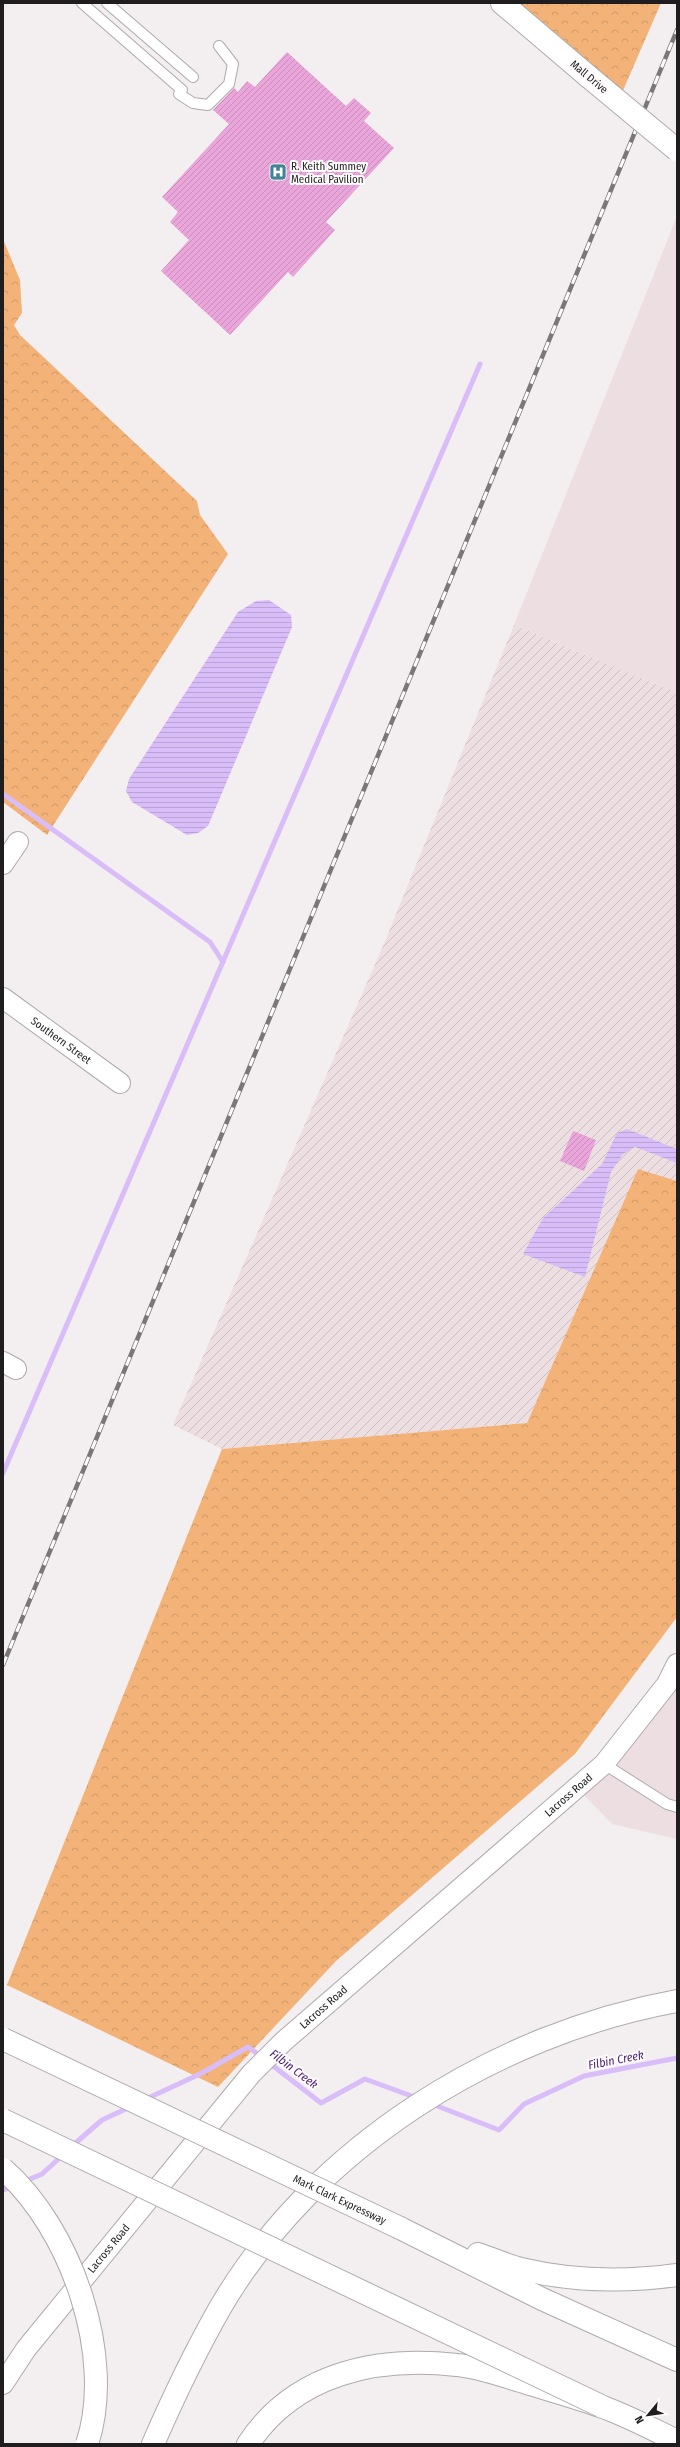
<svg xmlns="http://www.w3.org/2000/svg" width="680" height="2447" viewBox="0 0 680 2447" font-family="'Fira Sans Condensed',sans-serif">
  <defs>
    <pattern id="industrial-furrows" width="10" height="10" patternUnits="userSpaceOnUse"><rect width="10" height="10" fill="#eddfe1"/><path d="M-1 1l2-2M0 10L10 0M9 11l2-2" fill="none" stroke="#cbbfc1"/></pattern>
    <pattern id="forest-crowns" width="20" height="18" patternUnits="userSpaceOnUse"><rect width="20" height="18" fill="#f3b378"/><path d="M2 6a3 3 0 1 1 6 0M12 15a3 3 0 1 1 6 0" fill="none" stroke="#d09a67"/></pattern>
    <pattern id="water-rules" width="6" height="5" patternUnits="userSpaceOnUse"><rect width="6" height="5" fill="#d8bdf8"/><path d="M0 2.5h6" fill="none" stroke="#b9a2d4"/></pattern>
    <pattern id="building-hatch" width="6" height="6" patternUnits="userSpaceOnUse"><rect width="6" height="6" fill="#eaa5da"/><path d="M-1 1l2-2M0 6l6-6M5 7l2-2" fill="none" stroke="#c88ebb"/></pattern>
  </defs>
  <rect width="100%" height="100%" fill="#f3eeef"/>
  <!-- built -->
  <g fill="#eddfe1">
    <polygon points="677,216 677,693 514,625"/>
    <polygon points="677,1664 677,1839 612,1824 576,1787"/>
  </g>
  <!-- industrial -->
  <polygon fill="url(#industrial-furrows)" points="514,625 677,693 677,1181 638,1170 527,1423 222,1449 173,1425 383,946"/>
  <!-- forest -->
  <g fill="url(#forest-crowns)">
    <polygon points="502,3 661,3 618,102"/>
    <polygon points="3,239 20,280 22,313 14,325 20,335 197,501 200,515 228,554 47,835 3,802"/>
    <polygon points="638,1169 677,1181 677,1617 575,1754 336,1961 218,2087 7,1985 222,1449 527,1423"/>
  </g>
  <!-- water -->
  <g fill="url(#water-rules)">
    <polygon points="269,600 291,615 292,627 208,826 198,833 187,835 132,802 126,791 129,779 238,612 256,601"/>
    <polygon points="627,1129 677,1149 677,1163 635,1147 623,1154 611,1172 585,1277 523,1254 543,1218 602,1164 617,1133"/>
  </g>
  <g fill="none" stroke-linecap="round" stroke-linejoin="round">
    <!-- stream -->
    <g stroke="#d8bdf8" stroke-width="5">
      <polyline points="3,794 210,942 223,962"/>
      <polyline points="3,1473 480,364"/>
      <polyline points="268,2062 321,2103 365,2079 417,2098"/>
      <polyline points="146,2099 200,2074 248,2047 262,2057"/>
      <polyline points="432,2104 499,2130 524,2104 584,2076 677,2058"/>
      <polyline points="71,2147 102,2120 130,2107"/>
      <polyline points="23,2182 42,2174 64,2154"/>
      <polyline points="3,2190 12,2187"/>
    </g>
  </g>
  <!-- building -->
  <g fill="url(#building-hatch)">
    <polygon points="287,52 346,106 354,98 371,113 364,121 394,148 326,222 335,230 293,277 288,272 230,335 161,271 189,240 170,222 178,212 162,197 229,124 213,110 234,88 238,92 247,81 255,87"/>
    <polygon points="573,1131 596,1140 584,1171 560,1161"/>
  </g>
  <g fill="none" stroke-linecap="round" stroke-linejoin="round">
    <!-- lane casing -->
    <g stroke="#afaaab" stroke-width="12">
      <g id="lane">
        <polyline points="82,3 182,90"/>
        <polyline points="107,3 193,77"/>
        <polyline points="179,94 193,103 208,105 229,84 233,64 219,46"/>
        <polyline points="604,1764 667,1804 677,1807"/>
      </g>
    </g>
    <!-- street casing -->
    <g stroke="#afaaab" stroke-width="22">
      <g id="street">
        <polyline points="3,864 18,842"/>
        <path id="s1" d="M3,998L120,1083"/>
        <polyline points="3,1362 16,1369"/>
        <path id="s2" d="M3,2384L26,2349L251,2074L284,2041L604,1764L667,1684L677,1664"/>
      </g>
    </g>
    <!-- secondary casing -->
    <g stroke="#afaaab" stroke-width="24">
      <polyline id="secondary" points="502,3 589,77"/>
    </g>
    <!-- highway casing -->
    <g stroke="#afaaab" stroke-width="24">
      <g id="highway">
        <polyline points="400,2228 542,2299 677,2360"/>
        <path d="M478,2254C492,2259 507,2265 521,2269C571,2281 626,2282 677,2275"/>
        <path d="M153,2444C173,2398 195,2352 220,2308C314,2147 495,2034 677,2001"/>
        <path d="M248,2444C295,2373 377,2356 457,2365C480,2367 503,2376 524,2382C549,2390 575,2397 600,2406C626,2415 652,2429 677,2441"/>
      </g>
    </g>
    <!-- lane -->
    <use href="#lane" stroke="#fff" stroke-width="10"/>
    <!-- street -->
    <use href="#street" stroke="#fff" stroke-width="20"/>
    <!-- secondary -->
    <use href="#secondary" stroke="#fff" stroke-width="22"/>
    <!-- highway -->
    <use href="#highway" stroke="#fff" stroke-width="22"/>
    <!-- rail casing -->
    <g stroke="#7a7777" stroke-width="4.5">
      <polyline id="rail" points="3,1665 677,30"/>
    </g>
    <!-- rail -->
    <use href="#rail" stroke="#fffdfd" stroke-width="3" stroke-dasharray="9" stroke-linecap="butt"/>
    <!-- secondary-bridge casing -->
    <g stroke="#afaaab" stroke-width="24" stroke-linecap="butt">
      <polyline id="secondary-bridge" points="589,77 677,150"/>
    </g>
    <!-- highway-bridge casing -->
    <g stroke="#afaaab" stroke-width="24" stroke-linecap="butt">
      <g id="highway-bridge">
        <path id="s3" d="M3,2039L400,2228"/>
        <polyline points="3,2120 601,2406"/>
        <path d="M3,2169C71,2228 116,2357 87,2444"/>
      </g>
    </g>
    <!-- secondary-bridge -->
    <use href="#secondary-bridge" stroke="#fff" stroke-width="22"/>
    <!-- highway-bridge -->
    <use href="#highway-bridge" stroke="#fff" stroke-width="22"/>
  </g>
  <!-- icons -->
  <defs>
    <g id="hospital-square" transform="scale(0.9)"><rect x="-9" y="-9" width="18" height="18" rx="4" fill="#428495" stroke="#fffdfd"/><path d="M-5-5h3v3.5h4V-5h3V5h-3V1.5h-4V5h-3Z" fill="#fff"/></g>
  </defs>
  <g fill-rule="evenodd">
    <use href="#hospital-square" x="278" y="172"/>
  </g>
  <g text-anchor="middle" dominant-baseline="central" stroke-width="4" stroke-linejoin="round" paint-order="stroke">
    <!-- street labels -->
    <g font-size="11" fill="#1f1d1d" stroke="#fffdfd">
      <text transform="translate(589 77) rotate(40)">Mall Drive</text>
      <text stroke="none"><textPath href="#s1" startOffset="72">Southern Street</textPath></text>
      <text stroke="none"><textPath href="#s2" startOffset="820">Lacross Road</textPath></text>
      <text stroke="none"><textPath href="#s2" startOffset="496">Lacross Road</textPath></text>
      <text stroke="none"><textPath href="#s3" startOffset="373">Mark Clark Expressway</textPath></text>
      <text stroke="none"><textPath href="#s2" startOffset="172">Lacross Road</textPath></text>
    </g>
    <!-- poi labels -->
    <g font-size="11" fill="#1f1d1d" stroke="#fffdfd" text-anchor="start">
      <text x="291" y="166">R. Keith Summey<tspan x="291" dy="13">Medical Pavilion</tspan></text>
    </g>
    <!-- water labels -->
    <g font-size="12" font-style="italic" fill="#4e2173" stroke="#fffdfd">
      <text transform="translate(616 2060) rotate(-11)">Filbin Creek</text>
      <text transform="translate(294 2069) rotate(37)">Filbin Creek</text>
    </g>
  </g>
  <!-- border -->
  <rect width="680" height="2447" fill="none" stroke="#1f1d1d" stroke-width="8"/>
  <!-- north arrow -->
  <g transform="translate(648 2415) rotate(241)" stroke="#fffdfd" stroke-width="3" paint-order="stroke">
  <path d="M0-3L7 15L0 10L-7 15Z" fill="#1f1d1d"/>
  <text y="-6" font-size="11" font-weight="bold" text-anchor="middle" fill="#1f1d1d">N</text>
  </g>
</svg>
